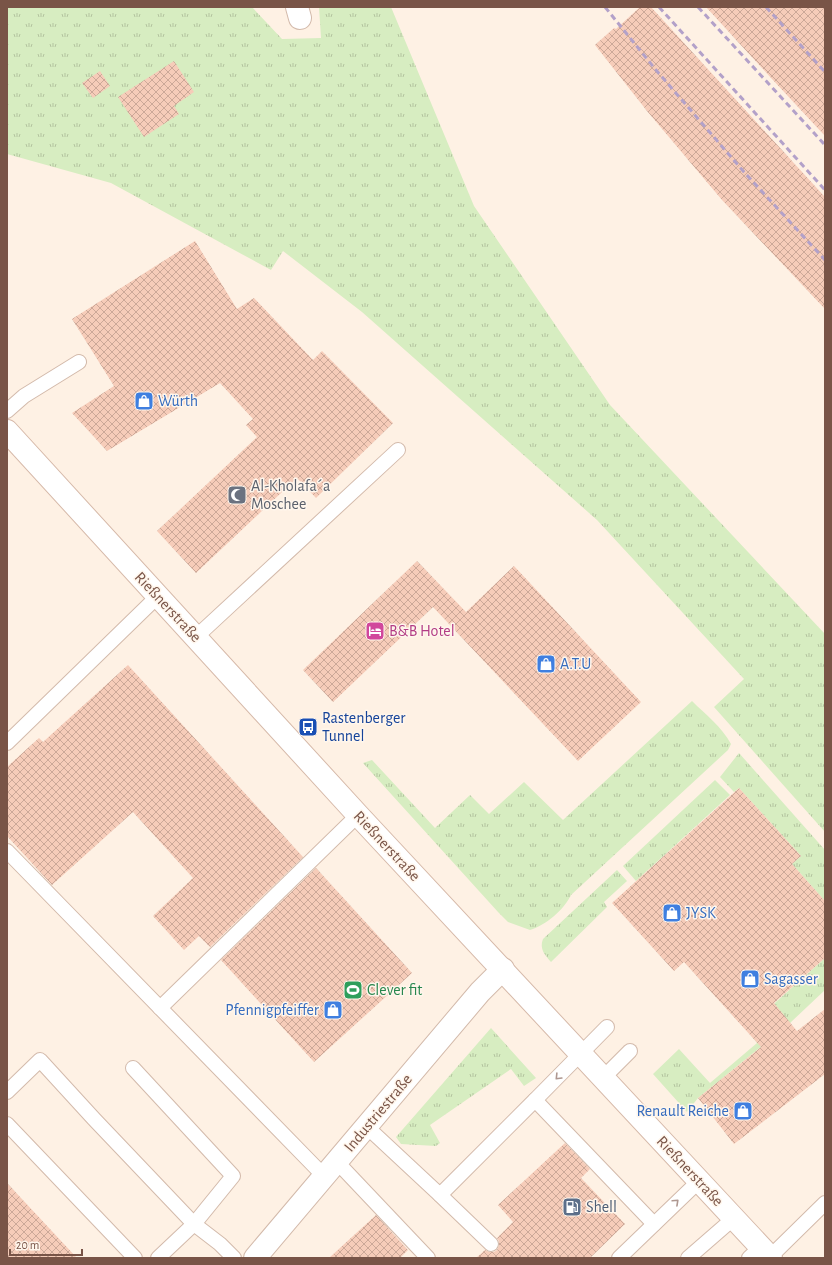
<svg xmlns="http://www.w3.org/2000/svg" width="832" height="1265" viewBox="0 0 832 1265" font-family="'Alegreya Sans',sans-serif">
  <defs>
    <pattern id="grass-tufts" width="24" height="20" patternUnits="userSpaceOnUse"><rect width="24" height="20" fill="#d7edc1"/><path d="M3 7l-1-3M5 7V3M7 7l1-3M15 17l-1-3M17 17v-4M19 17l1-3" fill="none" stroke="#b3c39f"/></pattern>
    <pattern id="building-cross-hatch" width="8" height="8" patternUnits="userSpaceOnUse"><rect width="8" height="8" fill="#f6ccb9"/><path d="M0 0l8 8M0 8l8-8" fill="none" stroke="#cca898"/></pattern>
  </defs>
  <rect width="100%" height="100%" fill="#fef1e4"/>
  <!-- grass -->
  <g fill="url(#grass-tufts)">
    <polygon points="7,7 252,7 282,39 321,38 319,7 391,7 474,206 610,405 825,634 825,832 714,707 744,679 597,520 362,312 283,251 271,270 111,183 7,154"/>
    <path d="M692,701C705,714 722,727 731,744L728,750L571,895C564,910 546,925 530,930L508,922L498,912L363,763L372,760L435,828L470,795L489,814L524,782L563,820Z"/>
    <polygon points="739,753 825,850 825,901 792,864 801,856 739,788 734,792 720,777"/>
    <polygon points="715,780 730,795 636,881 623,866"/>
    <path d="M617,870L627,881L604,902L607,907L551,962C545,955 539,949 543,939Z"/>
    <polygon points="825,958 825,990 790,1023 698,1098 687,1112 653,1074 679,1049 710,1083 757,1043 746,1029"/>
    <polygon points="491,1028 536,1078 524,1086 511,1069 430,1125 440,1143 436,1146 401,1144 396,1137"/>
  </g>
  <!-- building -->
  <g fill="url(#building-cross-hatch)">
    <polygon points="640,7 651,7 825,197 825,309 722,200 647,111 595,45 614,28 616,29"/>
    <polygon points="706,7 825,7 825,136 772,79"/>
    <polygon points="174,61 194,92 174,106 179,114 144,137 118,97"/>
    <polygon points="100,71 110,86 93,98 82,83"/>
    <polygon points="195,241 237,309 254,298 313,360 322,351 393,423 316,498 297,478 196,573 157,531 257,437 246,425 253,419 220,383 107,451 72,413 114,386 72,319"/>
    <polygon points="417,561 466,612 514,566 641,702 578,761 433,607 333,702 303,670"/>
    <polygon points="128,665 303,857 210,947 199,936 184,950 153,916 193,878 133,812 52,885 7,836 7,767 39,738 43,742"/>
    <polygon points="739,788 801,856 792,864 825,901 825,958 774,1003 797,1031 825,1009 825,1074 734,1144 698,1098 761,1047 684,962 674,971 612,903"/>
    <polygon points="316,868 412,973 314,1062 221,960"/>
    <polygon points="565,1143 590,1169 581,1178 625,1224 590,1258 476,1258 485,1250 489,1252 494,1252 497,1250 499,1246 499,1241 497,1238 513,1222 498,1205"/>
    <polygon points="7,1183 77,1258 7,1258"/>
    <polygon points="376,1215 408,1250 400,1258 329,1258"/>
  </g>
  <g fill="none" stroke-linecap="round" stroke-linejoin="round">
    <!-- lane casing -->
    <g stroke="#d3baab" stroke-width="16">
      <g id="lane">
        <polyline points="7,411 24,396 79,362"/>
        <polyline points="196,637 398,450"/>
        <polyline points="7,743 158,596"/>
        <polyline points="7,851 324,1176"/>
        <polyline points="160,1008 358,815"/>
        <polyline points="133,1068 233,1176 194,1224 158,1258"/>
        <polyline points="603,1078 630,1051"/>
        <polyline points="7,1092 40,1060 94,1119 194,1224 220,1244 234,1258"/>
        <polyline points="535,1100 607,1027"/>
        <polyline points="7,1124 135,1258"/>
        <polyline points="367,1127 440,1195 535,1100 654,1224"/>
        <polyline points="337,1162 428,1258"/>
        <polyline points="440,1195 491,1244"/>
        <polyline points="770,1257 825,1203"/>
        <polyline points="619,1258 699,1181"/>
        <polyline points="688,1258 734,1218"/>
        <polyline points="749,1258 761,1247"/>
      </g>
    </g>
    <!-- street casing -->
    <g stroke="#d3baab" stroke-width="24">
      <g id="street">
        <polyline points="297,7 300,18"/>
        <polyline points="255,1258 480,992 503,969"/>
      </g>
    </g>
    <!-- secondary casing -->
    <g stroke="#d6b9a9" stroke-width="24">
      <polyline id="secondary" points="7,431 358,815 771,1258"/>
    </g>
    <!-- lane -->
    <use href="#lane" stroke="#fff" stroke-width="14"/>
    <!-- street -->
    <use href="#street" stroke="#fff" stroke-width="22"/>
    <!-- secondary -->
    <use href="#secondary" stroke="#fff" stroke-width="22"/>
    <!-- rail -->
    <g stroke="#b3a1c9" stroke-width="3" stroke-dasharray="6 4" stroke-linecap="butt">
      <polyline points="605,7 656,70 744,172 825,260"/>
      <polyline points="659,7 825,190"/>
      <polyline points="698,7 825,145"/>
      <polyline points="766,7 825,72"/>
    </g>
  </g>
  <!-- one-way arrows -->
  <defs><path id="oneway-chevron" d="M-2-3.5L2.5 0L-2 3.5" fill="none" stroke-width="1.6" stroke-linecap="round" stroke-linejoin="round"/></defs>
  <g stroke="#af9891">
    <use href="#oneway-chevron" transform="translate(558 1077) rotate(134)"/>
    <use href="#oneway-chevron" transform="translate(676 1202) rotate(-43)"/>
  </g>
  <!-- icons -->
  <defs>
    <g id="shop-square" transform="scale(1)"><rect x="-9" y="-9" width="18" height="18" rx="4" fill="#3f7fe0" stroke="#fff6ec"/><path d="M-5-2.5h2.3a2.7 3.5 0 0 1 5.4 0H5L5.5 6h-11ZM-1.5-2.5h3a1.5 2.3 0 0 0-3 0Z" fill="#fff"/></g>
    <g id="mosque-square" transform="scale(1)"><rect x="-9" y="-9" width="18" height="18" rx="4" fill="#6b7280" stroke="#fff6ec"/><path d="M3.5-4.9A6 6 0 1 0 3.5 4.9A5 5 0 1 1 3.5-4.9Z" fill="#fff"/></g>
    <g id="hotel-square" transform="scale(1)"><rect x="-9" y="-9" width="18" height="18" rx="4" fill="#d1479c" stroke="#fff6ec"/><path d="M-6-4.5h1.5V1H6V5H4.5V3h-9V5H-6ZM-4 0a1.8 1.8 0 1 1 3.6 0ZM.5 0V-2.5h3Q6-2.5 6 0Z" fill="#fff"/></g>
    <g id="bus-square" transform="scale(1)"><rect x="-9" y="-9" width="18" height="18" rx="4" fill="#1a4fb4" stroke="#fff6ec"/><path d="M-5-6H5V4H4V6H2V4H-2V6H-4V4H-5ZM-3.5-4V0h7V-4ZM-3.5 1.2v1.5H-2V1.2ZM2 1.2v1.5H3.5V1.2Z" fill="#fff"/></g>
    <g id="stadium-square" transform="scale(1)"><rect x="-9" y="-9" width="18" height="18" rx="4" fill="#2e9e5b" stroke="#fff6ec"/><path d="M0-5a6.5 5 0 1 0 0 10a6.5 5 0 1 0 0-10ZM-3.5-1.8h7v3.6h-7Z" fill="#fff"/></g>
    <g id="fuel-square" transform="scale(1)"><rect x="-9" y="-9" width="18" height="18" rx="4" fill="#5c6f8a" stroke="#fff6ec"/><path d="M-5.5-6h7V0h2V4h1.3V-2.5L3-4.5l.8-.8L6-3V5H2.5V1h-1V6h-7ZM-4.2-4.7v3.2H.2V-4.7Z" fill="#fff"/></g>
  </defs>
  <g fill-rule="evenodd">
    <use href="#shop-square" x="144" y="401"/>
    <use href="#mosque-square" x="237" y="495"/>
    <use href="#hotel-square" x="375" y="631"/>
    <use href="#shop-square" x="546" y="664"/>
    <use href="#bus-square" x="308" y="727"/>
    <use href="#shop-square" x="672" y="913"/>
    <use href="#shop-square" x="750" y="979"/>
    <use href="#stadium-square" x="353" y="990"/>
    <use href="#shop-square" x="333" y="1010"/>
    <use href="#shop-square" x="743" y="1111"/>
    <use href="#fuel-square" x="572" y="1207"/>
  </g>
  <g text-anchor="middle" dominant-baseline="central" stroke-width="3" stroke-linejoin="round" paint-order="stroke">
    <!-- shop labels -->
    <g font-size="16" fill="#366cbe" stroke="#fff6ec" text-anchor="start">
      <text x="158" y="401">Würth</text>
      <text x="560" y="664">A.T.U</text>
      <text x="686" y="913">JYSK</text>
      <text x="764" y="979">Sagasser</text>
      <text x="319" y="1010" text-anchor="end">Pfennigpfeiffer</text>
      <text x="729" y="1111" text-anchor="end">Renault Reiche</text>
    </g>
    <!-- worship labels -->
    <g font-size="16" fill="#5b616d" stroke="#fff6ec" text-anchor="start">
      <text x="251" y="486">Al-Kholafa´a<tspan x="251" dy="18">Moschee</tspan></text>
    </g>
    <!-- street labels -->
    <g font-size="16" fill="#795447" stroke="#fff6ec">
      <text transform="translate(168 607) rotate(47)">Rießnerstraße</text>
      <text transform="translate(387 846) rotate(47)">Rießnerstraße</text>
      <text transform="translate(378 1113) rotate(-50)">Industriestraße</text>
      <text transform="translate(690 1171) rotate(47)">Rießnerstraße</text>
    </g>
    <!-- hotel labels -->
    <g font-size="16" fill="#b23c85" stroke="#fff6ec" text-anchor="start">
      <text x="389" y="631">B&amp;B Hotel</text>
    </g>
    <!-- transit labels -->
    <g font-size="16" fill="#164399" stroke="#fff6ec" text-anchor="start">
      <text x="322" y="718">Rastenberger<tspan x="322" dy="18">Tunnel</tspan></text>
    </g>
    <!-- leisure labels -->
    <g font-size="16" fill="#27864d" stroke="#fff6ec" text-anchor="start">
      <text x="367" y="990">Clever fit</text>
    </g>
    <!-- service labels -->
    <g font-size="16" fill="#4e5e75" stroke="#fff6ec" text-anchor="start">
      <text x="586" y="1207">Shell</text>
    </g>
  </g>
  <!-- border -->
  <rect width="832" height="1265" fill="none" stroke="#795447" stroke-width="16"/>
  <!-- scale -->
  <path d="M10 1249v6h72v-6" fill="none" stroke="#795447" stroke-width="2"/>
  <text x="16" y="1249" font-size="12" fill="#795447" stroke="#fff6ec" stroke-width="3" paint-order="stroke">20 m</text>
</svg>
